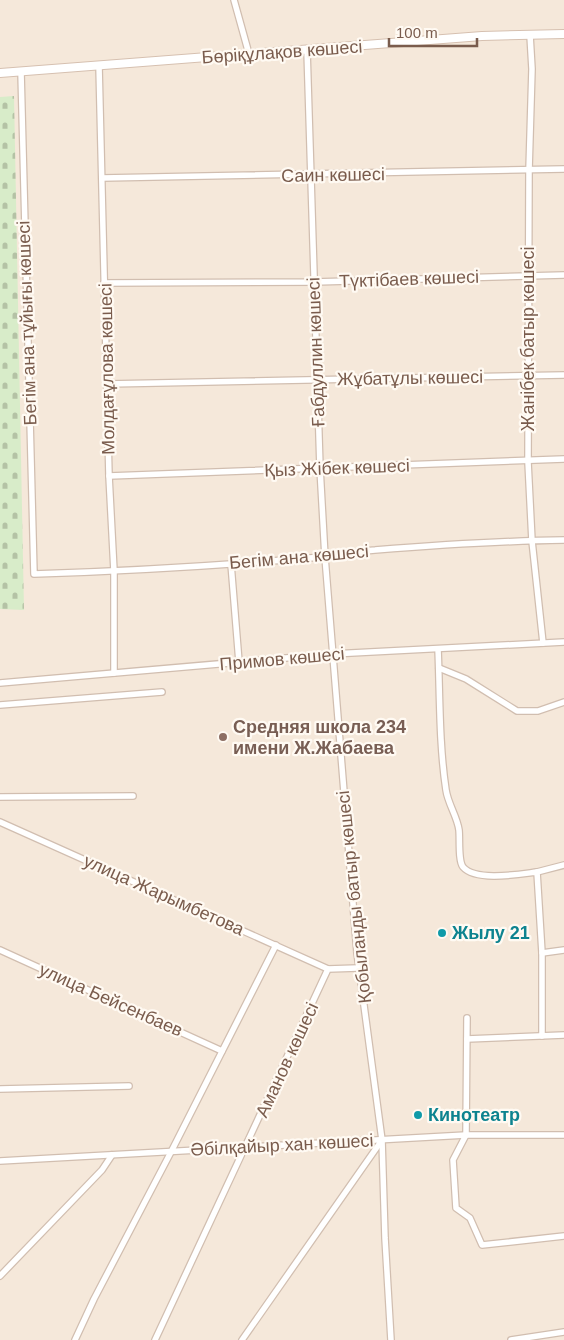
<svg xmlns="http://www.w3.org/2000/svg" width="564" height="1340" viewBox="0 0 564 1340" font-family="Arial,sans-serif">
  <defs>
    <pattern id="cemetery-stones" width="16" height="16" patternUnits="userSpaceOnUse" patternTransform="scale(1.25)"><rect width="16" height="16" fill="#d8ecc9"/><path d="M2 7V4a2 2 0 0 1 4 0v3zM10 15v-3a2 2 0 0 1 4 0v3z" fill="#b4c2a5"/></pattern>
  </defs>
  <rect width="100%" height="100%" fill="#fdf6ec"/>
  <!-- residential -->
  <rect fill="#f5e8da" x="0" y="0" width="564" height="1340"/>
  <!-- cemetery -->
  <polygon fill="url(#cemetery-stones)" points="14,96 24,610 0,609 0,97"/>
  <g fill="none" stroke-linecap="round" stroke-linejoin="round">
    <!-- street casing -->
    <g stroke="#d1beb0" stroke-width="8">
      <g id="street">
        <polyline points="234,0 249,54"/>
        <polyline points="530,35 532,69 529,170 528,462 532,541 543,643"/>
        <polyline points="307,50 320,468 325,557 357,953 382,1140 385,1238 391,1340"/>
        <polyline points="99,66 109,476 114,571 114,673"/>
        <path d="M21,72L34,574C130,571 226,565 322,557C340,556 357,551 375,550C438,545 501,541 564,540"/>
        <polyline points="102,178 564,169"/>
        <polyline points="104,283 314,282 564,275"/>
        <polyline points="107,384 564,375"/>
        <polyline points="109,476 564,459"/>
        <polyline points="231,564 239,662"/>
        <path d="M438,649C440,695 439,744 446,790C448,804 457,816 459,830C460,838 458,861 463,867C476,882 520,874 537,872L542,953V1036"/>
        <polyline points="439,668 466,679 517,711 538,711 564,702"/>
        <polyline points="0,683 332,654 564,642"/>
        <polyline points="0,705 162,692"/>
        <polyline points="0,797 133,796"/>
        <polyline points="0,822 328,969"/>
        <polyline points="537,872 564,865"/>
        <polyline points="0,950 222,1051"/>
        <polyline points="542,953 564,950"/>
        <polyline points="467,1018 466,1135 453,1160 456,1208 470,1218 482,1245 564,1236"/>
        <polyline points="467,1039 564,1035"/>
        <polyline points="0,1089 129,1086"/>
        <polyline points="0,1161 466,1135 564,1135"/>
        <polyline points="0,1276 102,1170 112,1155"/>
        <polyline points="75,1340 94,1299 171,1152 276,945"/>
        <polyline points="155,1340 328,969 358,968"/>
        <polyline points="242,1340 382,1140"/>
        <polyline points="511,1340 564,1332"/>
      </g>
    </g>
    <!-- secondary casing -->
    <g stroke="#d6c0b0" stroke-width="10">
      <polyline id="secondary" points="0,73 482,36 564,34"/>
    </g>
    <!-- street -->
    <use href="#street" stroke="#fff" stroke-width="5.5"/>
    <!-- secondary -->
    <use href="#secondary" stroke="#fff" stroke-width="8"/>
  </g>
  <!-- markers -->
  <circle fill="#8d6e63" stroke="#fffaf3" stroke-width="2" cx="223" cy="737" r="5"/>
  <g fill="#0f9aa8" stroke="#fffaf3" stroke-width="2">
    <circle cx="442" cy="933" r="5"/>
    <circle cx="418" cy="1115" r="5"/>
  </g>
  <g text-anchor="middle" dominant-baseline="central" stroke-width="4.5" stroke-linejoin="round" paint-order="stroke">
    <!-- street labels -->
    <g font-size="18" fill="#7a5c4d" stroke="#fffaf3">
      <text transform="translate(282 52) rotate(-4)">Бөріқұлақов көшесі</text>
      <text transform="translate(333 175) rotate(-1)">Саин көшесі</text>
      <text transform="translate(409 279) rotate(-2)">Түктібаев көшесі</text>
      <text transform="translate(27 323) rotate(-92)">Бегім ана тұйығы көшесі</text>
      <text transform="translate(528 339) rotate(-90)">Жанібек батыр көшесі</text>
      <text transform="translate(316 352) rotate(-92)">Ғабдуллин көшесі</text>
      <text transform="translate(107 369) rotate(-91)">Молдағұлова көшесі</text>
      <text transform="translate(410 378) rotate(-1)">Жұбатұлы көшесі</text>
      <text transform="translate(337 468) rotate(-2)">Қыз Жібек көшесі</text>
      <text transform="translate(299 557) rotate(-5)">Бегім ана көшесі</text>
      <text transform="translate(282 659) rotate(-5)">Примов көшесі</text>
      <text transform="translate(164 895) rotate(24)">улица Жарымбетова</text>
      <text transform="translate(354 897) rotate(-96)">Қобыланды батыр көшесі</text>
      <text transform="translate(111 1000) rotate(24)">улица Бейсенбаев</text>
      <text transform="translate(287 1060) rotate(-65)">Аманов көшесі</text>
      <text transform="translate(282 1145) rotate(-3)">Әбілқайыр хан көшесі</text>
    </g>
    <!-- education labels -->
    <g font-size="18" font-weight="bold" fill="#785e54" stroke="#fffaf3" text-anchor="start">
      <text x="233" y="727">Средняя школа 234<tspan x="233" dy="21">имени Ж.Жабаева</tspan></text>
    </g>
    <!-- culture labels -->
    <g font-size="18" font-weight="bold" fill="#0d838f" stroke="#fffaf3" text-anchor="start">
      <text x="452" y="933">Жылу 21</text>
      <text x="428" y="1115">Кинотеатр</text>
    </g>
  </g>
  <!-- scale -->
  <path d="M389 38v8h88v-8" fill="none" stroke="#7a5c4d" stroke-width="2.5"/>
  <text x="396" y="38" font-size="15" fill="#7a5c4d" stroke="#fffaf3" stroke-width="4" paint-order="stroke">100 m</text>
</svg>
